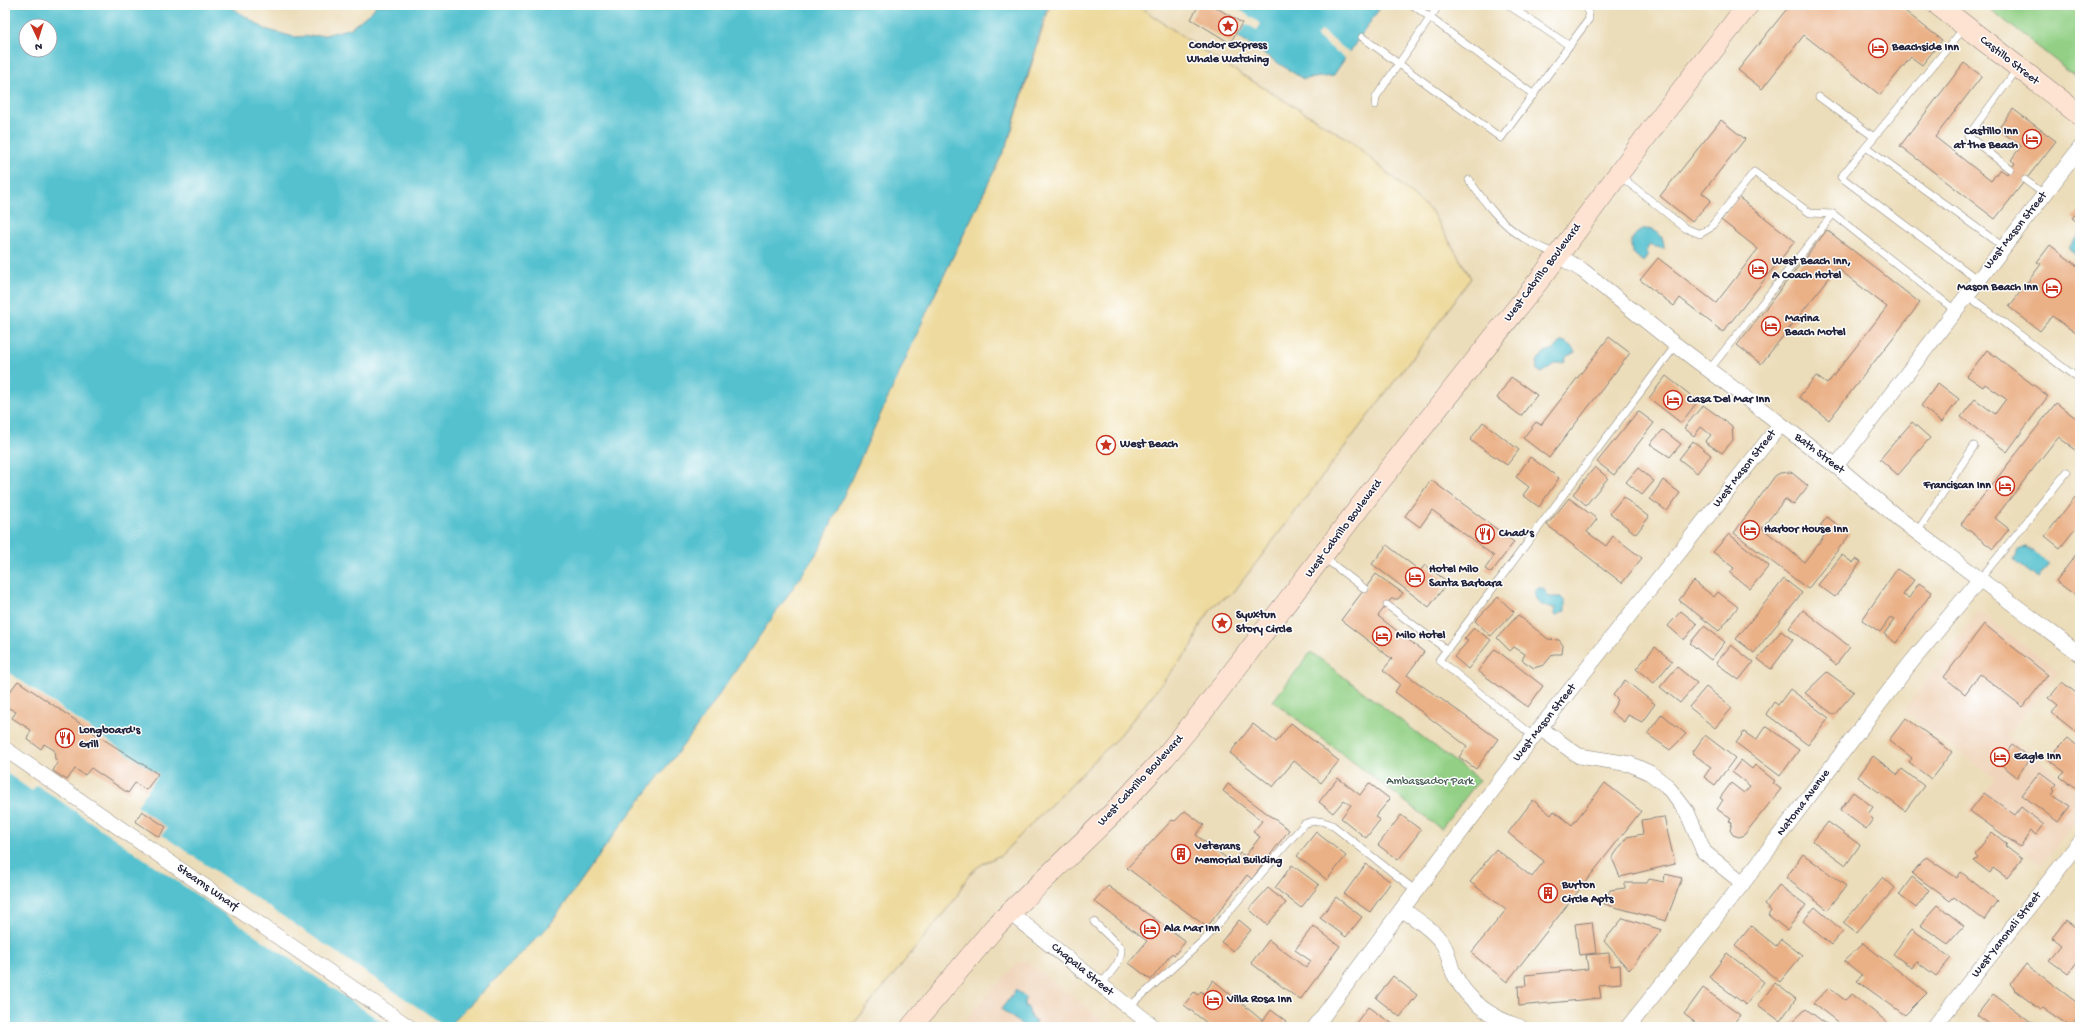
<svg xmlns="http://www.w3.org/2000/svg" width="2085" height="1032" viewBox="0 0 2085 1032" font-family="'Gochi Hand',sans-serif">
  <rect width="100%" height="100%" fill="#fff"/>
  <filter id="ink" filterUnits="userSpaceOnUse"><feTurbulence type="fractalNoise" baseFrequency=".025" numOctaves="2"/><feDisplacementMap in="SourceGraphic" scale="8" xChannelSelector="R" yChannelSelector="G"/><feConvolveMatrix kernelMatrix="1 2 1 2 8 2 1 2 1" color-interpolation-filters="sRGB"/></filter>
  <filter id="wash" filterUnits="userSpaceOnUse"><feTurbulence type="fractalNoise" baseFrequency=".012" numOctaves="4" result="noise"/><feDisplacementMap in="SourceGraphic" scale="16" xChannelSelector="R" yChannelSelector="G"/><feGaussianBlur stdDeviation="0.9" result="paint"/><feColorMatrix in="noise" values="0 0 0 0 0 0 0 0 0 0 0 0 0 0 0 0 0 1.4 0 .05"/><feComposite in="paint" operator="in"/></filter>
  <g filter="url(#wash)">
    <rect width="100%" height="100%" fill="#ecddba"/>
    <!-- built -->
    <g fill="#f0d5bc">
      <polygon points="1979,611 2059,672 2007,735 2080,793 2080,816 2042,864 1968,810 1995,778 1903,711"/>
      <polygon points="1026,961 1111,1027 961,1027 980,1002 1019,962"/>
    </g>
    <!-- green -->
    <g fill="#93d086" stroke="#5a7960">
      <polygon points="1985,5 2080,5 2080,80"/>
      <polygon points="1311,652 1479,780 1441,829 1273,701"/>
    </g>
    <!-- sand -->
    <path fill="#eeda9e" stroke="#887e6c" d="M1050,5H1137L1213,57L1351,141L1432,212L1471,278L1426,340L1234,592L1215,604L1200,625L1193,645L1121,734L1001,855C974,867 969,871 956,898L851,1027H447L549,926L615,833L935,294L1008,142Z"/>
    <!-- water -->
    <g fill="#55c1cf" stroke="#3c7285" fill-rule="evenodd">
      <path d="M5,5H228L265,29L294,37L325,35L351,28L373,10L376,5H1048L1008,142L935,294L819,550L692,734L615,833L549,926L447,1027H5ZM26,26H50V50H26Z"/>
      <polygon points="1188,5 1382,5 1333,76 1303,79"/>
      <path d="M1645,229C1658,229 1664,236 1664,249L1649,245L1646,252L1648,254L1643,262L1633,253C1628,242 1633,233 1645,229Z"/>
      <polygon points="2078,236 2080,237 2080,257 2068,248"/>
      <path d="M1562,341C1567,342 1574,348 1575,353L1567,356L1564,362L1554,364L1542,373L1537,370L1536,362L1545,352L1554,349Z"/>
      <polygon points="2027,547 2049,564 2038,579 2014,560 2018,550"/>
      <path d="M1538,588H1543L1549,597H1561L1565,602V611L1556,616L1554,613L1555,608C1544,608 1536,604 1534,592Z"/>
      <polygon points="1016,990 1026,998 1024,1001 1025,1007 1028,1007 1031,1018 1036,1022 1033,1027 1025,1027 1001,1009"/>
    </g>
    <!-- pier -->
    <g fill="#ecddba">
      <polygon points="1190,5 1233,5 1261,24 1257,30 1246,24 1237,39 1188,7"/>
      <polygon points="1321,30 1351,54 1347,60 1316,36"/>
      <polygon points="5,670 158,775 137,806 167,828 162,835 447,1027 389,1027 37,785 32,791 5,772"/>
    </g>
    <g id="blocks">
      <!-- building -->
      <g fill="#eab086">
        <polygon points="1199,5 1212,5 1242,23 1230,43 1191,19"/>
        <polygon points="1790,5 1897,5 1942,40 1922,65 1911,57 1880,95 1804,35 1762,89 1738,70"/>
        <polygon points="1964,63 1982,76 1935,137 1991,181 2000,169 2007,174 2015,163 2011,160 2021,146 1998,129 2013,109 2056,141 1995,219 1900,146"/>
        <polygon points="1721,120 1745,139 1702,193 1711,200 1692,222 1660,196"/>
        <polygon points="1738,197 1795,241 1723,332 1680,298 1674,306 1640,280 1658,258 1716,303 1758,249 1721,220"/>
        <polygon points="2080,209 2080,224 2072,218"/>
        <polygon points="1827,230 1920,303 1829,420 1799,397 1816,376 1827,384 1887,307 1837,268 1761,364 1737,345"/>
        <polygon points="2050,245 2080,268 2080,336 2052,316 2040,331 2009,307 2041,264 2037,262"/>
        <polygon points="1609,337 1630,353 1549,458 1523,438 1536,422 1541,425"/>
        <polygon points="1987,350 2048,396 2007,452 1961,417 1975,399 1995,414 2006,399 1985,384 1983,387 1967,376"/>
        <polygon points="1666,376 1698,401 1681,423 1649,398"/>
        <polygon points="1511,377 1537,395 1521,416 1497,398"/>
        <polygon points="1938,383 1959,399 1942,422 1921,406"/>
        <polygon points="2056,403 2080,421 2080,453 2058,437 1995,518 2009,529 1993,549 1961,524"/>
        <polygon points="1703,405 1732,426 1733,440 1722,453 1705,442 1711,435 1701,427 1694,436 1684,428"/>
        <polygon points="1638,411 1654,423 1614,475 1597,462"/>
        <polygon points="1483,422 1519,450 1507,465 1470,440"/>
        <polygon points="1912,422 1930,438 1898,475 1880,459"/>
        <polygon points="1663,430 1681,444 1670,457 1650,444"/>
        <polygon points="1693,441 1711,455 1697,473 1679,459"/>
        <polygon points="1530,457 1559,478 1539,507 1523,495 1529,487 1516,477"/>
        <polygon points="1595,467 1608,478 1586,505 1573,494"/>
        <polygon points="1638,468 1654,481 1642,495 1626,482"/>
        <polygon points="1791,472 1808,486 1793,505 1785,499 1762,528 1804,562 1828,531 1820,526 1827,517 1850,534 1808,589 1734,533 1775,476 1780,473"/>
        <polygon points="1431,480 1514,542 1491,573 1485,569 1494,556 1432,510 1420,527 1405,516"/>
        <polygon points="1663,480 1680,493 1667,511 1650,499"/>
        <polygon points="1623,497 1649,517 1636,534 1610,513"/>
        <polygon points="2075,497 2080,501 2080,523 2060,548 2045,536"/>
        <polygon points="1569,498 1597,519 1587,532 1606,546 1613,536 1642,558 1622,583 1547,525"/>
        <polygon points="1729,534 1769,566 1750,589 1730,573 1734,568 1713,552"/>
        <polygon points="1387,545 1420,571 1425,565 1448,582 1429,607 1372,564"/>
        <polygon points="2080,549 2080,599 2056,581"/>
        <polygon points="1842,555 1853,563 1856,559 1861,562 1835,597 1818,585"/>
        <polygon points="1897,569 1914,580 1903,595 1909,598 1919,583 1932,592 1896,643 1884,634 1894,620 1890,618 1880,632 1862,620"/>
        <polygon points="1376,574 1403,593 1398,599 1391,599 1378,616 1424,652 1407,675 1498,739 1476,769 1459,757 1467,746 1395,692 1400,684 1383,670 1392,659 1341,620"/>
        <polygon points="1784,579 1802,593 1754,653 1736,639"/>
        <polygon points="1694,581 1714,597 1718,592 1738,607 1719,631 1679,600"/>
        <polygon points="1498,597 1514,612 1491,636 1475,621"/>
        <polygon points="1803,610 1850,647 1836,665 1789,628"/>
        <polygon points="1681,611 1697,624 1684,640 1668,626"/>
        <polygon points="1518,615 1548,639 1559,640 1563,645 1562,654 1553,654 1544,665 1534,668 1522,660 1525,654 1514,647 1510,651 1497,638"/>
        <polygon points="1984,624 2048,675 2023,707 1980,674 1965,694 1944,677"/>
        <polygon points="1704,626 1725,642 1711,660 1690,643"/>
        <polygon points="1474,628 1491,640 1468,669 1454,657 1468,641 1464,639"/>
        <polygon points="1781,631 1793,640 1771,669 1758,659"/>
        <polygon points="1731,645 1753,662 1739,680 1716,663"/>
        <polygon points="1655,647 1672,661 1654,683 1636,669"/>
        <polygon points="1495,649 1543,686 1528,707 1478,671"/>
        <polygon points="1677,667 1697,683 1680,703 1660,687"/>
        <polygon points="1827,672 1854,692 1834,715 1805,693"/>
        <polygon points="1625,680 1655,704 1642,722 1628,715 1624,722 1611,712 1618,700 1613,695"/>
        <polygon points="18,681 100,737 158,774 146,790 135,783 128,793 91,768 85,775 75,769 67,780 53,771 58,761 55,759 54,750 44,744 41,749 27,739 31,730 12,718 16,712 5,706 5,695 7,695"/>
        <polygon points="2062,682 2080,696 2080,735 2052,713 2058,705 2049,698"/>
        <polygon points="1706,687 1732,708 1715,728 1689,707"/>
        <polygon points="1790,689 1829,718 1808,745 1766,714 1774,702 1778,705"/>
        <polygon points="1662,714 1686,734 1670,750 1647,734"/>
        <polygon points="1906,718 1952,752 1931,779 1909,762 1912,758 1889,740"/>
        <polygon points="1291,723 1339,761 1321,783 1294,761 1273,787 1230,753 1253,724 1276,742"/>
        <polygon points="1766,726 1799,750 1780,776 1736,743 1744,732 1756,740"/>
        <polygon points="1705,735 1735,758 1715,785 1704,777 1711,767 1692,753"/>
        <polygon points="2068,738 2080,748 2080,791 2060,777 2065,772 2047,759"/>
        <polygon points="2012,745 2030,758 2017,777 1999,763"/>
        <polygon points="1873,756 1898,775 1902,769 1924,786 1905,811 1858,777"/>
        <polygon points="1741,760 1752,769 1755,765 1775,781 1773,783 1781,789 1744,835 1739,837 1733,835 1730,830 1732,823 1729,821 1731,819 1717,809 1723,800 1720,798 1731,783 1744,793 1750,786 1732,772"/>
        <polygon points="2040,772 2056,784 2052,789 2055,791 2052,795 2070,806 2058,822 2022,795"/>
        <polygon points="1338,778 1360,795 1369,783 1390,799 1375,817 1380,820 1366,838 1341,818 1351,805 1344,800 1333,813 1319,802"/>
        <polygon points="1605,783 1641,811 1507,982 1471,953 1506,910 1470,882 1496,849 1532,877 1544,861 1508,833 1533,800 1551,815 1554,811 1572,825"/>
        <polygon points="1228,784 1289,830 1252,879 1247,875 1207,927 1127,868 1172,820 1175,821 1185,811 1204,825 1196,835 1233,863 1240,853 1245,856 1260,837 1253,832 1262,821 1223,791"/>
        <polygon points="1853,792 1873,807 1868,814 1873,819 1866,829 1840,810"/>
        <polygon points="1984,793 2015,815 2021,807 2044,825 2036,835 2031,831 2020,847 1970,811"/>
        <polygon points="142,811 166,827 159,837 135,821"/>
        <polygon points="1401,815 1421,830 1398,860 1378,845"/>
        <polygon points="1664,817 1675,864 1620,877 1612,858 1627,837 1643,834 1641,820"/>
        <polygon points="1828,822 1860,845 1846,865 1813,841"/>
        <polygon points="1316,832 1346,856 1327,880 1297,856"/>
        <polygon points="1992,832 2007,844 2005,846 2022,859 2007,878 1993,868 1990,873 1974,861 1978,857 1975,854"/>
        <polygon points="1803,854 1846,886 1828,910 1786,878"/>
        <polygon points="1926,857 1957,878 1961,872 1997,901 1984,920 1954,897 1950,901 1912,873"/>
        <polygon points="1366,864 1391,882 1370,912 1344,894"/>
        <polygon points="1292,865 1319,885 1301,908 1275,888"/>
        <polygon points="1665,874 1682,878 1666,921 1604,904 1610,890 1625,888 1625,883 1647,883 1649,879 1664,882"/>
        <polygon points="1883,877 1895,888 1856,933 1843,923"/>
        <polygon points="1912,877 1929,890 1916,908 1899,895"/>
        <polygon points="1779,885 1806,905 1787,930 1768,915 1771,911 1764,905"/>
        <polygon points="1108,886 1186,941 1174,955 1172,953 1151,980 1129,963 1147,941 1094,901"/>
        <polygon points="1268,888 1286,903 1267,925 1249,909"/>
        <polygon points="1336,897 1362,917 1346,937 1320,918"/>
        <polygon points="1938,905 1964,926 1948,944 1920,925"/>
        <polygon points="1815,907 1843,931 1831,945 1803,921"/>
        <polygon points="1623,918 1662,930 1629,970 1604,941"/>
        <polygon points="1239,920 1251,930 1233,951 1221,942"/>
        <polygon points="2066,920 2079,930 2080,928 2080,958 2068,974 2049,960 2061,945 2052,938"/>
        <polygon points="1592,922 1596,953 1579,955 1575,924"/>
        <polygon points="1313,926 1340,946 1300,1000 1251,963 1269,940 1306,968 1311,961 1295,950"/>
        <polygon points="1751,926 1776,946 1781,939 1802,955 1780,982 1735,946"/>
        <polygon points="1912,929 1951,958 1936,976 1916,961 1912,968 1893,954"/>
        <polygon points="1863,943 1927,993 1905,1015 1857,981 1862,975 1844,961"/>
        <polygon points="1609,953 1610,966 1620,965 1621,983 1599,985 1601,998 1519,1006 1518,986 1526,986 1525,975 1588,969 1586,955"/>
        <polygon points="1727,953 1764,982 1746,1005 1709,977"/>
        <polygon points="2026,964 2080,1005 2080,1015 2071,1027 2043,1008 2041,1010 2014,990 2015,988 2011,984"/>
        <polygon points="1393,976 1417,995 1400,1017 1376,998"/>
        <polygon points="1213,980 1263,1021 1271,1010 1286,1021 1281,1027 1212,1027 1184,1005 1194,992 1198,995 1201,991 1204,994"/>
        <polygon points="1775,983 1796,999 1780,1021 1758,1005"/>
        <polygon points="1703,988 1740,1015 1731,1027 1701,1027 1684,1014"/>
        <polygon points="1829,988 1845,1000 1852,994 1893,1027 1844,1027 1813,1003"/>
        <polygon points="1993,994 2038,1027 1993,1027 1977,1015"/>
        <polygon points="1368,1007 1397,1027 1353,1027"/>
        <polygon points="1806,1009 1829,1026 1828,1027 1787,1027"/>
      </g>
    </g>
  </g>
  <g filter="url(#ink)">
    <use href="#blocks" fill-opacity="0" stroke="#87807a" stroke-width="1"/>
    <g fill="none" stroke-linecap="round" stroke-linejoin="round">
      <!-- lane casing -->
      <g stroke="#87807a" stroke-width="8">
        <g id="lane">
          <polyline points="1413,5 1534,95"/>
          <polyline points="1508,5 1570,46"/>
          <polyline points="1965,27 1841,177 1978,280"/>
          <polyline points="1362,37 1501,138 1589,19 1587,5"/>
          <polyline points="1819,97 1874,137"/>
          <polyline points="1375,105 1376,97 1439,5"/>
          <polyline points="1866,147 2002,246"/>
          <polyline points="2010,169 1968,136 2018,68"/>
          <polyline points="1619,175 1685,228 1700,234 1710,228 1754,172 1810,213 1833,214 1956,311"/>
          <path d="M1469,180C1485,203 1501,224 1525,239C1534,245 1545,249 1556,254"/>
          <polyline points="2025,180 2044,194"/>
          <polyline points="1967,295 2080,380"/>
          <polyline points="1709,370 1833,214"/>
          <polyline points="1917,532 1974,446"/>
          <polyline points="1323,557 1365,589"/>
          <polyline points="1980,579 2067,472"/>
          <polyline points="1387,605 1447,650"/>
          <polyline points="1534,737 1439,660 1676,345"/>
          <path d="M1094,922L1121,948C1122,963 1109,974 1100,985"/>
          <path d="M1129,1007L1206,938L1304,824C1315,820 1322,820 1332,825L1416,891"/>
        </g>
      </g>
      <!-- street casing -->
      <g stroke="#87807a" stroke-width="16">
        <g id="street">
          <polyline points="1557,255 1582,270 1676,345 1836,466 1898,518 2080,654"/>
          <path d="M1836,466C1917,360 1998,254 2080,148"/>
          <polyline points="1540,728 1579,756 1630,764 1650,773 1667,786 1687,812 1704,852 1743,883"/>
          <polyline points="5,749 409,1027"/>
          <path d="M1402,909C1415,919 1433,929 1442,943C1449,951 1449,965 1454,974C1468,1002 1492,1018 1520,1027"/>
          <polyline points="1010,913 1154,1027"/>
          <polyline points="1315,1027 1402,909 1540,728 1780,425"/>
          <polyline points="1628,1027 1743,883 1909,665 1980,579"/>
          <polyline points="1934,1027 2080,842"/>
        </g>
      </g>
      <!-- secondary casing -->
      <g stroke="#87807a" stroke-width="22">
        <g id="secondary">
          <polyline points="1938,5 2080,115"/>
          <polyline points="911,1027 995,927 1117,809 1164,758 1203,711 1369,495 1544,274 1663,114 1748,5"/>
        </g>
      </g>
      <!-- lane -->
      <use href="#lane" stroke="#fff" stroke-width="7"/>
      <!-- street -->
      <use href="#street" stroke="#fff" stroke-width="15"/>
      <!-- secondary -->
      <use href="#secondary" stroke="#fee3d2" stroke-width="21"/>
    </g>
  </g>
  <!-- icons -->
  <defs>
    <g id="sight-ring" transform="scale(1)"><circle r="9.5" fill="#fff" stroke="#c8321e" stroke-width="1.5"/><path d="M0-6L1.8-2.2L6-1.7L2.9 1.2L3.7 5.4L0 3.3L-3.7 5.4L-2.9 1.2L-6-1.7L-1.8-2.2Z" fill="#c8321e"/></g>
    <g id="hotel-ring" transform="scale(1)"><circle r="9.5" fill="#fff" stroke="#c8321e" stroke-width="1.5"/><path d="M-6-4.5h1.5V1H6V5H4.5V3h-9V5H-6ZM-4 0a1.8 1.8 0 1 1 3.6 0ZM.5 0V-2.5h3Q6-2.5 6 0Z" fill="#c8321e"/></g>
    <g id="restaurant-ring" transform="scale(1)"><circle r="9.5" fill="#fff" stroke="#c8321e" stroke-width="1.5"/><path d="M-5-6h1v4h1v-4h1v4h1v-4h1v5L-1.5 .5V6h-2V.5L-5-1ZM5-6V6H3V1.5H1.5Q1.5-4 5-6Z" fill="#c8321e"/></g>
    <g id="building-ring" transform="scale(1)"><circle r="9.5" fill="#fff" stroke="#c8321e" stroke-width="1.5"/><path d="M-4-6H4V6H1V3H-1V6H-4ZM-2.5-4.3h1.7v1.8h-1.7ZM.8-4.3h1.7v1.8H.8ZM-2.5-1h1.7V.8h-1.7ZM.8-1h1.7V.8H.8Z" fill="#c8321e"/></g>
  </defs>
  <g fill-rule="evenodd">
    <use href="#sight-ring" x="1228" y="26"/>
    <use href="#hotel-ring" x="1878" y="48"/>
    <use href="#hotel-ring" x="2032" y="139"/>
    <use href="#hotel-ring" x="1758" y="269"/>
    <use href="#hotel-ring" x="2052" y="288"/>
    <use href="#hotel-ring" x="1771" y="326"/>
    <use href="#hotel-ring" x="1673" y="400"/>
    <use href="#sight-ring" x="1106" y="445"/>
    <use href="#hotel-ring" x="2005" y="486"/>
    <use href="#hotel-ring" x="1750" y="530"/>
    <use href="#restaurant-ring" x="1485" y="534"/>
    <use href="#hotel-ring" x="1415" y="577"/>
    <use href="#sight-ring" x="1222" y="623"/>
    <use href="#hotel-ring" x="1382" y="636"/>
    <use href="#restaurant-ring" x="65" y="738"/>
    <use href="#hotel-ring" x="2000" y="757"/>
    <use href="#building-ring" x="1181" y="854"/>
    <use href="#building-ring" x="1548" y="893"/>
    <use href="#hotel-ring" x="1150" y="929"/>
    <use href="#hotel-ring" x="1213" y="1000"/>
  </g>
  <g text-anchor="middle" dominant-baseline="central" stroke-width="3" stroke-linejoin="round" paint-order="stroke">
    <!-- poi labels -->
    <g font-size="12" font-weight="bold" fill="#22223b" stroke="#fff" text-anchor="start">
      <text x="1228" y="46" text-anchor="middle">Condor Express<tspan x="1228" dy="14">Whale Watching</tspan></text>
      <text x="1892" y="48">Beachside Inn</text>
      <text x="2018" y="132" text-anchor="end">Castillo Inn<tspan x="2018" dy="14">at the Beach</tspan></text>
      <text x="1772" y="262">West Beach Inn,<tspan x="1772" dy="14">A Coach Hotel</tspan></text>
      <text x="2038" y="288" text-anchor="end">Mason Beach Inn</text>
      <text x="1785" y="319">Marina<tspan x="1785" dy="14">Beach Motel</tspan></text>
      <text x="1687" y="400">Casa Del Mar Inn</text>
      <text x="1120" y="445">West Beach</text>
      <text x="1991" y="486" text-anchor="end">Franciscan Inn</text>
      <text x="1764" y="530">Harbor House Inn</text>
      <text x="1499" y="534">Chad’s</text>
      <text x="1429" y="570">Hotel Milo<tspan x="1429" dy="14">Santa Barbara</tspan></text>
      <text x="1236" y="616">Syuxtun<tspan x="1236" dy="14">Story Circle</tspan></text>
      <text x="1396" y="636">Milo Hotel</text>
      <text x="79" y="731">Longboard's<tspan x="79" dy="14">Grill</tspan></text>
      <text x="2014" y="757">Eagle Inn</text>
      <text x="1195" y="847">Veterans<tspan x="1195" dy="14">Memorial Building</tspan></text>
      <text x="1562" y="886">Burton<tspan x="1562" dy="14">Circle Apts</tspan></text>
      <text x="1164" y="929">Ala Mar Inn</text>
      <text x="1227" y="1000">Villa Rosa Inn</text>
    </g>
    <!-- street labels -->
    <g font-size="12" fill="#22223b" stroke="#fff">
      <text transform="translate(2009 61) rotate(38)">Castillo Street</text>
      <text transform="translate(2016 231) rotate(-52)">West Mason Street</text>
      <text transform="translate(1543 273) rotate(-53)">West Cabrillo Boulevard</text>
      <text transform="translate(1819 454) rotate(37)">Bath Street</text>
      <text transform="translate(1745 469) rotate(-52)">West Mason Street</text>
      <text transform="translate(1344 529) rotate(-53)">West Cabrillo Boulevard</text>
      <text transform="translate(1545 723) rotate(-52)">West Mason Street</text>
      <text transform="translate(1141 781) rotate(-47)">West Cabrillo Boulevard</text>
      <text transform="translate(1804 803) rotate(-53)">Natoma Avenue</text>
      <text transform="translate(207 888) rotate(35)">Stearns Wharf</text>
      <text transform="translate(2007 935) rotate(-52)">West Yanonali Street</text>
      <text transform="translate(1082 970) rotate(39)">Chapala Street</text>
    </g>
    <!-- park labels -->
    <g font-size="12" fill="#4a5f55" stroke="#fff">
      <text x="1430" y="782">Ambassador Park</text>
    </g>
  </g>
  <!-- margin -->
  <rect width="2085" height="1032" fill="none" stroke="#fff" stroke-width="20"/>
  <!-- north arrow -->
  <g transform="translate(38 38) rotate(176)"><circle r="19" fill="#ffffff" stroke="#a7a7b1"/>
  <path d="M0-3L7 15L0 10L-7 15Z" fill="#c8321e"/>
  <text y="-6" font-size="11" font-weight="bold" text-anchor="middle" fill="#22223b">N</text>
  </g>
</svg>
